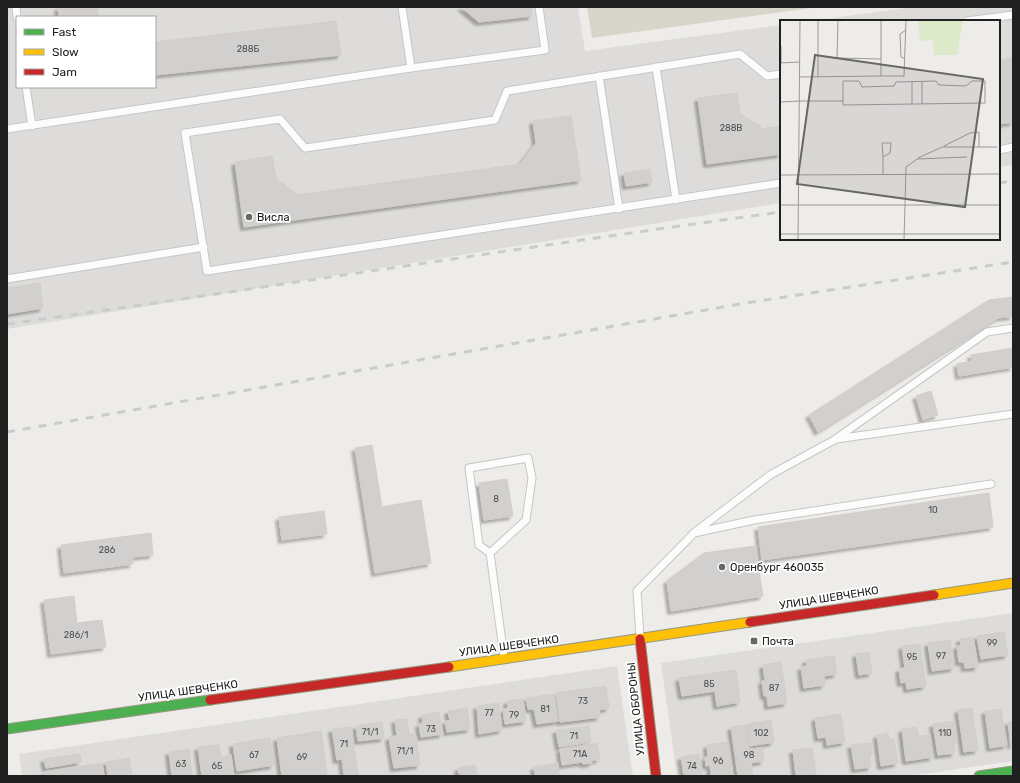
<svg xmlns="http://www.w3.org/2000/svg" width="1020" height="783" viewBox="0 0 1020 783" font-family="Rubik,sans-serif">
  <defs>
    <filter id="shadow"><feDropShadow dx="-3.5" dy="3.5" stdDeviation="1" flood-color="#0004"/></filter>
  </defs>
  <rect width="100%" height="100%" fill="#eeece9"/>
  <!-- residential -->
  <g fill="#dddcda" fill-rule="evenodd">
    <path d="M7,7H578L585,51L781,25V203L7,329ZM17,17H155V87H17Z"/>
    <polygon points="914,7 1013,7 1013,165 999,167 999,21 810,21"/>
    <polygon points="1013,613 1013,761 909,776 677,776 661,663"/>
    <polygon points="617,666 633,776 22,776 19,754"/>
  </g>
  <!-- construction -->
  <polygon fill="#d7d6cb" points="587,7 819,7 592,38"/>
  <!-- building -->
  <g fill="#d2d0ce" stroke="#d1ceca" filter="url(#shadow)">
    <polygon points="58,7 97,7 99,17 59,17"/>
    <polygon points="461,7 531,7 532,16 479,22"/>
    <polygon points="336,21 341,55 155,75 155,42"/>
    <polygon points="1013,58 1013,122 999,124 999,80 1001,79 999,60"/>
    <polygon points="737,93 740,114 760,126 761,129 781,126 781,154 707,164 698,98"/>
    <polygon points="571,116 581,180 244,227 235,162 272,156 276,178 298,195 520,164 536,143 533,121"/>
    <polygon points="650,169 652,182 626,186 624,173"/>
    <polygon points="40,283 43,308 7,314 7,288"/>
    <polygon points="1013,297 1013,316 998,318 818,432 809,415 989,300"/>
    <polygon points="1013,348 1013,367 959,376 957,364 972,361 971,355"/>
    <polygon points="931,391 938,415 923,420 916,396"/>
    <polygon points="372,445 382,507 421,500 431,563 375,573 355,448"/>
    <polygon points="507,479 513,516 484,520 479,483"/>
    <polygon points="989,493 993,527 762,560 758,527"/>
    <polygon points="324,511 327,534 282,540 279,517"/>
    <polygon points="151,533 153,555 132,557 133,564 64,573 61,545"/>
    <polygon points="755,546 763,596 671,611 667,581 704,553"/>
    <polygon points="74,596 77,623 102,620 106,647 51,654 44,600"/>
    <polygon points="1004,632 1008,655 981,659 977,636"/>
    <polygon points="973,637 978,667 965,668 964,662 959,662 957,646 961,645 960,639"/>
    <polygon points="950,640 954,668 932,671 928,643"/>
    <polygon points="920,644 926,686 907,689 906,682 901,683 899,669 905,668 902,646"/>
    <polygon points="869,652 872,673 859,675 856,654"/>
    <polygon points="834,656 837,674 824,676 825,685 804,688 801,667 807,666 806,660"/>
    <polygon points="781,662 787,703 768,706 767,696 764,696 762,681 765,680 763,665"/>
    <polygon points="736,670 740,702 717,706 715,691 682,696 679,678"/>
    <polygon points="606,686 609,708 599,710 600,717 560,722 556,693"/>
    <polygon points="554,694 558,721 537,724 534,709 528,709 526,698"/>
    <polygon points="523,699 526,721 505,724 503,709 508,708 507,701"/>
    <polygon points="499,703 502,730 479,734 477,706"/>
    <polygon points="467,708 470,729 447,732 445,721 450,721 448,711"/>
    <polygon points="972,708 978,750 964,752 958,710"/>
    <polygon points="1001,709 1007,745 990,748 985,711"/>
    <polygon points="439,712 443,734 421,737 419,724 423,723 422,715"/>
    <polygon points="841,714 845,742 827,745 826,737 818,738 815,718"/>
    <polygon points="407,719 409,734 415,733 420,765 394,768 389,737 397,736 395,720"/>
    <polygon points="771,720 774,742 750,746 747,724"/>
    <polygon points="954,721 957,742 953,742 955,753 938,755 933,724"/>
    <polygon points="1013,721 1013,745 1011,745 1008,722"/>
    <polygon points="382,722 384,738 358,741 356,726"/>
    <polygon points="746,725 749,749 762,748 764,761 751,763 753,776 738,776 731,727"/>
    <polygon points="589,726 591,742 559,747 556,730"/>
    <polygon points="351,727 358,775 344,776 342,759 337,760 332,729"/>
    <polygon points="917,727 919,736 930,735 933,757 906,761 902,729"/>
    <polygon points="321,731 327,776 282,776 277,738"/>
    <polygon points="888,733 889,740 894,739 898,763 881,766 877,735"/>
    <polygon points="270,738 274,765 237,771 233,744"/>
    <polygon points="728,742 733,776 711,776 710,765 706,766 705,757 708,757 707,745"/>
    <polygon points="597,743 600,759 591,761 592,763 583,764 583,762 562,765 560,749"/>
    <polygon points="871,743 872,754 869,754 871,767 855,769 851,745"/>
    <polygon points="219,745 221,757 231,755 234,776 202,776 198,747"/>
    <polygon points="812,748 816,775 796,776 793,750"/>
    <polygon points="189,749 192,776 172,776 169,752"/>
    <polygon points="80,754 81,762 46,768 44,759"/>
    <polygon points="699,754 703,776 684,776 681,757"/>
    <polygon points="129,758 132,776 108,776 106,762"/>
    <polygon points="102,763 104,776 45,776 44,772"/>
    <polygon points="558,763 559,776 535,776 534,767"/>
    <polygon points="475,765 477,776 462,776 462,774 459,774 458,768"/>
  </g>
  <g fill="none" stroke-linecap="round" stroke-linejoin="round">
    <!-- lane casing -->
    <g stroke="#c7c6c5" stroke-width="9">
      <g id="lane">
        <polyline points="16,7 17,17"/>
        <polyline points="402,7 411,68 545,50 539,7"/>
        <polyline points="967,21 1013,15"/>
        <polyline points="656,67 676,200"/>
        <polyline points="781,74 767,76 740,54 507,91 495,120 305,148 280,119 185,133 207,271 781,183"/>
        <polyline points="599,76 619,209"/>
        <polyline points="26,87 32,126"/>
        <polyline points="7,129 411,68"/>
        <polyline points="999,150 1013,147"/>
        <polyline points="7,279 204,247"/>
        <polyline points="837,438 987,332 1013,328"/>
        <polyline points="695,532 770,475 836,439 1013,414"/>
        <polyline points="490,553 479,545 469,468 528,458 532,478 526,520 490,553 504,657"/>
        <polyline points="640,637 637,591 694,533 754,520 991,484"/>
      </g>
    </g>
    <!-- fast casing -->
    <g stroke="#979880" stroke-width="11">
      <g id="fast">
        <polyline points="7,729 210,700"/>
        <polyline points="979,776 1013,771"/>
      </g>
    </g>
    <!-- slow casing -->
    <g stroke="#979880" stroke-width="11">
      <g id="slow">
        <polyline points="934,595 1013,583"/>
        <polyline points="449,667 750,622"/>
      </g>
    </g>
    <!-- jam casing -->
    <g stroke="#979880" stroke-width="11">
      <g id="jam">
        <polyline points="750,622 934,595"/>
        <polyline points="640,639 656,776"/>
        <polyline points="210,700 449,667"/>
      </g>
    </g>
    <!-- lane -->
    <use href="#lane" stroke="#fcfcfc" stroke-width="7"/>
    <!-- fast -->
    <use href="#fast" stroke="#4caf50" stroke-width="9"/>
    <!-- slow -->
    <use href="#slow" stroke="#ffc107" stroke-width="9"/>
    <!-- jam -->
    <use href="#jam" stroke="#c62828" stroke-width="9"/>
    <!-- rail -->
    <g stroke="#cbcbca" stroke-width="3" stroke-dasharray="8 8" stroke-linecap="butt">
      <polyline points="999,183 1013,181"/>
      <path d="M7,324C265,288 523,247 781,212"/>
      <polyline points="7,432 746,303 1013,262"/>
    </g>
  </g>
  <!-- markers -->
  <g fill="#686766" stroke="#fff" stroke-width="1.5">
    <circle cx="249" cy="217" r="4"/>
    <circle cx="722" cy="567" r="4"/>
    <rect x="750" y="637" width="8" height="8" rx="2"/>
  </g>
  <g text-anchor="middle" dominant-baseline="central" stroke-width="3.5" stroke-linejoin="round" paint-order="stroke">
    <!-- number labels -->
    <g font-size="9" fill="#4c4c4c">
      <text x="248" y="49">288Б</text>
      <text x="731" y="128">288В</text>
      <text x="496" y="499">8</text>
      <text x="933" y="510">10</text>
      <text x="107" y="550">286</text>
      <text x="76" y="635">286/1</text>
      <text x="992" y="643">99</text>
      <text x="941" y="656">97</text>
      <text x="912" y="657">95</text>
      <text x="709" y="684">85</text>
      <text x="774" y="688">87</text>
      <text x="583" y="701">73</text>
      <text x="545" y="709">81</text>
      <text x="489" y="713">77</text>
      <text x="514" y="715">79</text>
      <text x="431" y="729">73</text>
      <text x="370" y="732">71/1</text>
      <text x="761" y="733">102</text>
      <text x="945" y="733">110</text>
      <text x="574" y="736">71</text>
      <text x="344" y="744">71</text>
      <text x="405" y="751">71/1</text>
      <text x="580" y="754">71А</text>
      <text x="254" y="755">67</text>
      <text x="749" y="755">98</text>
      <text x="302" y="757">69</text>
      <text x="718" y="761">96</text>
      <text x="181" y="764">63</text>
      <text x="217" y="766">65</text>
      <text x="692" y="766">74</text>
    </g>
    <!-- poi labels -->
    <g font-size="11" fill="#202020" stroke="#fff" text-anchor="start">
      <text x="257" y="217">Висла</text>
      <text x="730" y="567">Оренбург 460035</text>
      <text x="762" y="641">Почта</text>
    </g>
    <!-- street labels -->
    <g font-size="11" fill="#202020" stroke="#fff">
      <text transform="translate(829 598) rotate(-9)">УЛИЦА ШЕВЧЕНКО</text>
      <text transform="translate(509 646) rotate(-8)">УЛИЦА ШЕВЧЕНКО</text>
      <text transform="translate(188 691) rotate(-8)">УЛИЦА ШЕВЧЕНКО</text>
      <text transform="translate(636 709) rotate(-96)">УЛИЦА ОБОРОНЫ</text>
    </g>
  </g>
  <!-- overview -->
  <g transform="translate(780 20)">
    <rect width="220" height="220" fill="#eeece9"/>
    <path d="M138,0H183L177,35H154L153,20L140,21Z" fill="#dceac9"/>
    <path fill="none" stroke="#9c9a99" stroke-width="1" d="M58,0L57,38L101,39M101,0V56H124L126,0M0,11V26M125,39L121,37L120,14L126,10M0,43L19,42M1,43V26M19,57L101,56M38,57V0M63,61H79L82,67L114,66L116,62L156,61L159,65L186,66L192,61H205V83L63,85ZM132,61V84M142,61V84M19,81H63M0,82L19,81M164,126L190,113L199,112V127M138,138L162,127H217M0,155L220,154M103,155V137L110,133L111,123H102L103,137M0,185H220M0,214H220M18,220L20,0M124,220L126,147L137,139L187,137"/>
    <path fill="#686766" fill-opacity="0.15" stroke="#686766" stroke-width="2" d="M35,35L203,59L185,187L17,164Z"/>
    <rect width="220" height="220" fill="none" stroke="#202020" stroke-width="2"/>
  </g>
  <!-- border -->
  <rect width="1020" height="783" fill="none" stroke="#202020" stroke-width="16"/>
  <!-- legend -->
  <rect x="16" y="16" width="140" height="72" fill="#ffffff" stroke="#a6a6a6"/>
  <rect x="24" y="29" width="20" height="6" fill="#4caf50" stroke="#a6a6a6"/>
  <text x="52" y="36" font-size="12" fill="#202020">Fast</text>
  <rect x="24" y="49" width="20" height="6" fill="#ffc107" stroke="#a6a6a6"/>
  <text x="52" y="56" font-size="12" fill="#202020">Slow</text>
  <rect x="24" y="69" width="20" height="6" fill="#c62828" stroke="#a6a6a6"/>
  <text x="52" y="76" font-size="12" fill="#202020">Jam</text>
</svg>
